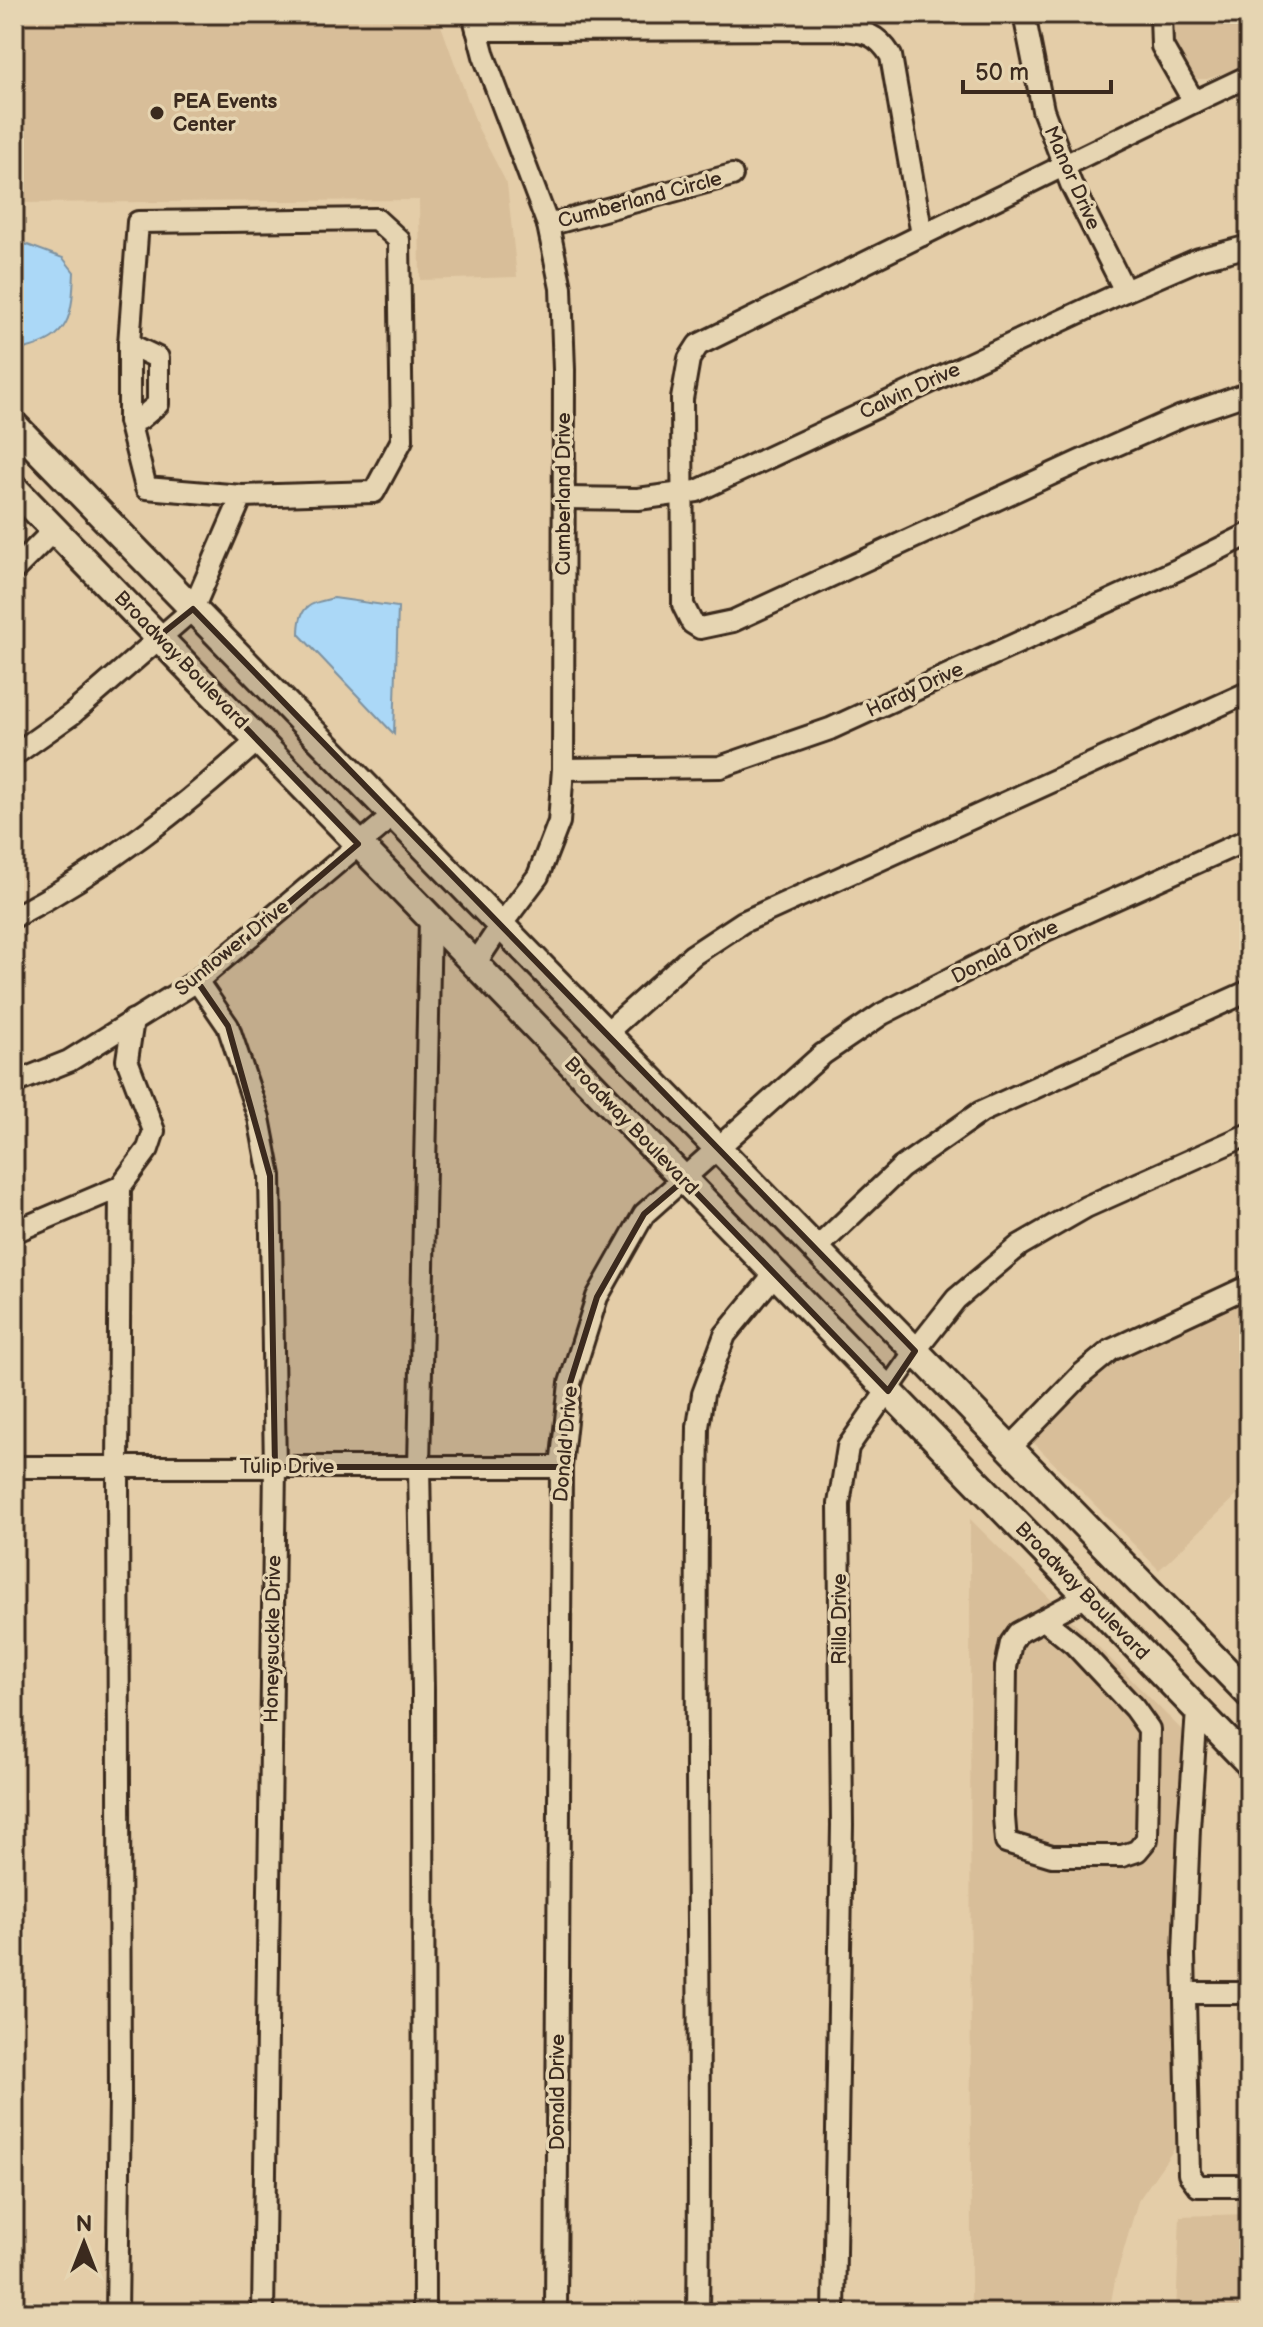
<svg xmlns="http://www.w3.org/2000/svg" width="1263" height="2327" viewBox="0 0 1263 2327" font-family="'Balsamiq Sans',sans-serif">
  <rect width="100%" height="100%" fill="#e4cda8"/>
  <filter id="ink" filterUnits="userSpaceOnUse"><feTurbulence type="fractalNoise" baseFrequency=".0125" numOctaves="2"/><feDisplacementMap in="SourceGraphic" scale="16" xChannelSelector="R" yChannelSelector="G"/><feConvolveMatrix kernelMatrix="1 2 1 2 8 2 1 2 1" color-interpolation-filters="sRGB"/></filter>
  <g filter="url(#ink)">
    <!-- built -->
    <g fill="#d8be99">
      <polygon points="1165,14 1249,14 1249,64 1207,79 1188,79 1165,36"/>
      <polygon points="439,20 478,128 507,184 517,277 420,280 419,200 14,203 14,21"/>
      <polygon points="1249,1294 1249,1484 1159,1570 1027,1436 1109,1357"/>
      <polygon points="970,1519 1184,1732 1179,2142 1138,2201 1115,2280 1109,2313 971,2313"/>
      <polygon points="1249,2214 1249,2313 1176,2313 1180,2216"/>
    </g>
    <!-- water -->
    <g fill="#abd8f7" stroke="#7e92a0" stroke-width="2">
      <path d="M14,240L63,258L74,272C72,316 71,338 24,349L14,343Z"/>
      <path d="M334,598L398,607L394,734L299,634C299,605 309,604 334,598Z"/>
    </g>
    <g fill="none" stroke-linecap="round" stroke-linejoin="round">
      <!-- minor casing -->
      <g stroke="#3b2a1e" stroke-width="26">
        <g id="minor">
          <polyline points="473,14 484,56 548,225 561,288 564,370 563,769 559,822 538,876 501,925 475,964"/>
          <polyline points="1024,14 1043,110 1071,184 1125,291"/>
          <path d="M477,30L833,29C861,32 875,30 891,56L922,235L1194,102L1162,46L1161,14"/>
          <polyline points="1194,102 1249,76"/>
          <polyline points="548,225 732,175"/>
          <polyline points="922,235 698,345 689,359 682,399 683,605 692,623 700,628 733,621 1080,461 1182,416 1249,393"/>
          <polyline points="129,421 146,488 242,496"/>
          <polyline points="564,498 638,499 697,491 1125,291 1199,259 1249,246"/>
          <polyline points="14,570 54,530"/>
          <polyline points="14,755 72,714 193,609 242,496 374,492 402,440 399,240 376,219 138,222 129,344 158,358 158,404 140,419 129,421 129,344"/>
          <polyline points="563,769 720,767 830,729 1179,569 1249,534"/>
          <path d="M14,917C104,870 183,808 258,740"/>
          <polyline points="197,981 228,1026 259,1118 270,1176 275,1467 263,2313"/>
          <polyline points="606,1033 693,955 743,922 1249,692"/>
          <polyline points="14,1083 69,1061 197,981 394,815"/>
          <polyline points="120,1187 148,1149 154,1131 127,1060 133,1020"/>
          <polyline points="14,1232 120,1187 118,1468 120,2099 117,2313"/>
          <polyline points="816,1249 901,1168 981,1112 1249,991"/>
          <polyline points="1010,1448 1082,1374 1111,1350 1249,1286"/>
          <polyline points="14,1467 561,1467"/>
          <polyline points="1044,1620 1074,1644 1134,1708 1149,1729 1147,1839 1137,1851 1122,1856 1052,1856 1006,1842 1004,1817 1006,1667 1011,1643 1018,1633 1087,1596"/>
          <polyline points="1197,1710 1189,1828 1184,1954 1189,2174 1198,2186 1249,2186"/>
          <polyline points="1185,1993 1249,1993"/>
          <polyline points="424,2313 423,1689 419,1467 430,917"/>
          <polyline points="556,2313 561,1467 570,1383 597,1297 644,1214 823,1054 882,1014 1044,931 1249,839"/>
          <path d="M698,2313C702,2018 693,1722 698,1427L703,1394L725,1335L775,1274"/>
          <polyline points="834,2313 842,1825 839,1504 848,1447 915,1351 956,1299 1020,1245 1086,1207 1249,1134"/>
        </g>
      </g>
      <!-- major casing -->
      <g stroke="#3b2a1e" stroke-width="32">
        <g id="major">
          <polyline points="14,425 1249,1694"/>
          <polyline points="14,488 1249,1763"/>
        </g>
      </g>
      <!-- minor -->
      <use href="#minor" stroke="#e6d5b2" stroke-width="20"/>
      <!-- major -->
      <use href="#major" stroke="#e6d5b2" stroke-width="26"/>
    </g>
  </g>
  <!-- marked area -->
  <path fill="#3b2a1e" fill-opacity="0.2" stroke="#3b2a1e" stroke-width="6" stroke-linejoin="round" d="M193,609L915,1351L888,1391L684,1180L644,1214L597,1297L570,1383L561,1467H275L270,1176L228,1026L197,981L358,844L158,637Z"/>
  <!-- markers -->
  <circle fill="#3b2a1e" stroke="#e6d5b2" stroke-width="3" cx="157" cy="113" r="8"/>
  <g text-anchor="middle" dominant-baseline="central" stroke-width="7" stroke-linejoin="round" paint-order="stroke">
    <!-- poi labels -->
    <g font-size="20" font-weight="bold" fill="#3b2a1e" stroke="#e6d5b2" text-anchor="start">
      <text x="173" y="102">PEA Events<tspan x="173" dy="23">Center</tspan></text>
    </g>
    <!-- street labels -->
    <g font-size="20" fill="#3b2a1e" stroke="#e6d5b2">
      <text transform="translate(1072 178) rotate(66)">Manor Drive</text>
      <text transform="translate(640 200) rotate(-15)">Cumberland Circle</text>
      <text transform="translate(910 391) rotate(-25)">Calvin Drive</text>
      <text transform="translate(564 494) rotate(-90)">Cumberland Drive</text>
      <text transform="translate(181 660) rotate(46)">Broadway Boulevard</text>
      <text transform="translate(915 690) rotate(-25)">Hardy Drive</text>
      <text transform="translate(232 948) rotate(-39)">Sunflower Drive</text>
      <text transform="translate(1005 952) rotate(-27)">Donald Drive</text>
      <text transform="translate(631 1126) rotate(46)">Broadway Boulevard</text>
      <text transform="translate(566 1444) rotate(-85)">Donald Drive</text>
      <text x="287" y="1467">Tulip Drive</text>
      <text transform="translate(1082 1591) rotate(46)">Broadway Boulevard</text>
      <text transform="translate(840 1619) rotate(-90)">Rilla Drive</text>
      <text transform="translate(273 1639) rotate(-89)">Honeysuckle Drive</text>
      <text transform="translate(558 2092) rotate(-90)">Donald Drive</text>
    </g>
  </g>
  <!-- margin -->
  <rect width="1263" height="2327" fill="none" stroke="#e6d5b2" stroke-width="48"/>
  <rect x="24" y="24" width="1215" height="2279" fill="none" stroke="#3b2a1e" stroke-width="3" filter="url(#ink)"/>
  <!-- north arrow -->
  <g transform="translate(84 2243)" stroke="#e6d5b2" stroke-width="6" paint-order="stroke">
  <path d="M0-6L14 30L0 20L-14 30Z" fill="#3b2a1e"/>
  <text y="-12" font-size="22" font-weight="bold" text-anchor="middle" fill="#3b2a1e">N</text>
  </g>
  <!-- scale -->
  <path d="M963 80v12h148v-12" fill="none" stroke="#3b2a1e" stroke-width="4"/>
  <text x="975" y="80" font-size="24" fill="#3b2a1e" stroke="#e6d5b2" stroke-width="6" paint-order="stroke">50 m</text>
</svg>
